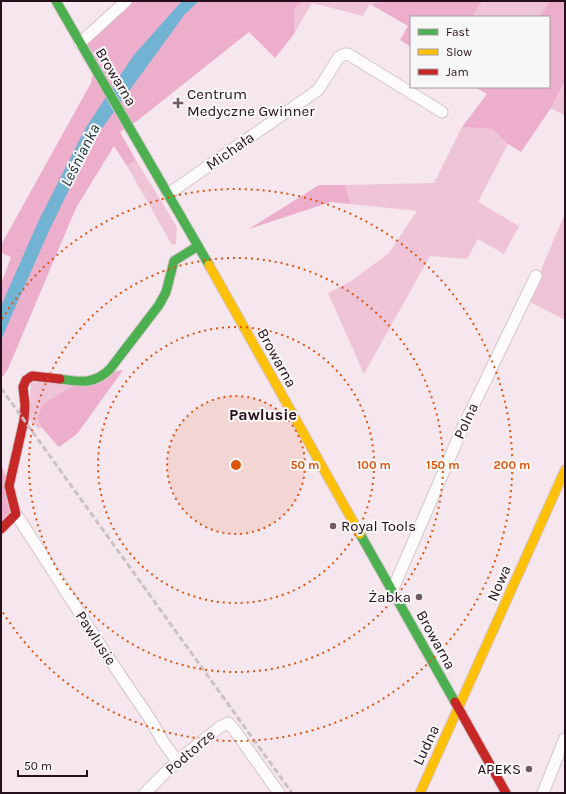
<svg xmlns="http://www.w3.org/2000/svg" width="566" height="794" viewBox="0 0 566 794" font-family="Karla,sans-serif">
  <rect width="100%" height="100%" fill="#f6e7ee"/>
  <!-- green -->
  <g fill="#efc4d7">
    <polygon points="303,1 390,1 370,4 363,16 312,3 294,34 294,10"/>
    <polygon points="482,1 550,1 539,17 472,17"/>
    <polygon points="565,81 565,116 551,108"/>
    <polygon points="462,127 492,129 508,144 478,202 519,226 504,254 478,239 467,259 430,256 364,374 328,293 351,281 389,253 417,211 351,204 345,185 434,183"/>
    <polygon points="136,160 177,227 176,244 172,245 127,166"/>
    <polygon points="565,213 565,320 528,301"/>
    <polygon points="31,382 75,385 37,419 41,427 38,429 29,418"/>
  </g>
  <!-- forest -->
  <g fill="#edaecc">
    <polygon points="126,1 303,1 294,10 294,34 275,58 249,32 137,121 120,132 136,160 127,166 114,146 76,208 8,369 1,379 1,284 11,257 1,253 1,245 91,83 94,68 80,43"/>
    <polygon points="390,1 482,1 472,17 411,17 411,47 400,40 408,26 370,4"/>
    <polygon points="550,1 565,1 565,81 551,108 521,152 508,144 492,129 462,127 487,94 475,87 549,87 549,17 539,17"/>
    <polygon points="319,185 345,185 351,204 331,202 249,229"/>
    <polygon points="123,370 77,434 59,447 41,427 37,419 43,404 75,385 116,371"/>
    <polygon points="1,463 9,486 16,514 1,529"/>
  </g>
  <!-- water -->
  <polygon fill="#72b3d3" points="182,1 199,1 185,14 92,142 48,233 1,340 1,306 38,222 85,129 133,56"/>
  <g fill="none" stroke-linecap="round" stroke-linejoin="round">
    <!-- street casing -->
    <g stroke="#d6c3cb" stroke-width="13">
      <g id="street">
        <polyline points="80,43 126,1"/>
        <polyline points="168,194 318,90 339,57 345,54 348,54 442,112"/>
        <polyline points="16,514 108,657 152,722 162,740 177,761"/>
        <polyline points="392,591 463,427 536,276"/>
        <polyline points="145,793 177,761 220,727 228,723 233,728 279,793"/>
        <polyline points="543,793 565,738"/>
      </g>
    </g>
    <!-- fast casing -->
    <g stroke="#d6c3cb" stroke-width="11">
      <g id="fast">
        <polyline points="56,1 209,265"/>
        <path d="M60,379C80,382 94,385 110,369L159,305L166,292L174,261L198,246"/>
        <polyline points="360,534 455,702"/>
      </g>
    </g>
    <!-- slow casing -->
    <g stroke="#d6c3cb" stroke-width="11">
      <g id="slow">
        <polyline points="209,265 360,534"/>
        <polyline points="420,793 565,470"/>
      </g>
    </g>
    <!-- jam casing -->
    <g stroke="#d6c3cb" stroke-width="11">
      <g id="jam">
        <polyline points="1,529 16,514 9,486 24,420 25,405 23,387 26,380 32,376 60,379"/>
        <polyline points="455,702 506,793"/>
      </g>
    </g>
    <!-- street -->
    <use href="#street" stroke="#fefbfc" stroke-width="11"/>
    <!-- fast -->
    <use href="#fast" stroke="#4caf50" stroke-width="9"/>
    <!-- slow -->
    <use href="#slow" stroke="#ffc107" stroke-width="9"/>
    <!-- jam -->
    <use href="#jam" stroke="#c62828" stroke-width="9"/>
    <!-- rail -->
    <polyline stroke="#c9c3c6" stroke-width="3" stroke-dasharray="6 3" stroke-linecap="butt" points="1,388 292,793"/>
  </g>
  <!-- distance rings -->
  <circle cx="236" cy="465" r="69" fill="#de550d" fill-opacity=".12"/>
  <g fill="none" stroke="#de550d" stroke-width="2" stroke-dasharray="2 4">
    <circle cx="236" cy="465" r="69"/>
    <circle cx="236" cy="465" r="138"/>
    <circle cx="236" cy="465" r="207"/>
    <path d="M2 319A276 276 0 1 1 2 611"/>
  </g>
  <!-- markers -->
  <g fill="#6f5b64" stroke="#f7f7f7" stroke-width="1.5">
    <path d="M176 97h4v4h4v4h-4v4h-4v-4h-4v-4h4z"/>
    <circle cx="333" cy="526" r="4"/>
    <circle cx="419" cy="597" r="4"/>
    <circle cx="529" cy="769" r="4"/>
  </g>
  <g text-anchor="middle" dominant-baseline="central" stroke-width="4" stroke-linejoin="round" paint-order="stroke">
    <!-- street labels -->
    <g font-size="15" fill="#260f1a" stroke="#f7f7f7">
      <text transform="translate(116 77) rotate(59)">Browarna</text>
      <text transform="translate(230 151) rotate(-35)">Michała</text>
      <text transform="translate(277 358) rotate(61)">Browarna</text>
      <text transform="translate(466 421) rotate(-65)">Polna</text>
      <text transform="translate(499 583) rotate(-66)">Nowa</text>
      <text transform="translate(96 638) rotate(57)">Pawlusie</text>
      <text transform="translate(436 640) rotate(61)">Browarna</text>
      <text transform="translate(426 745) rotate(-65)">Ludna</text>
      <text transform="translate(190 752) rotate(-41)">Podtorze</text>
    </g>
    <!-- poi labels -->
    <g font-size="15" fill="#260f1a" stroke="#f7f7f7" text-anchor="start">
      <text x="187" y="94">Centrum<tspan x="187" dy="17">Medyczne Gwinner</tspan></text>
      <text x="341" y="526">Royal Tools</text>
      <text x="411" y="597" text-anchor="end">Żabka</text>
      <text x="521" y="769" text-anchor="end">APEKS</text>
    </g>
    <!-- water labels -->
    <g font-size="16" font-style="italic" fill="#182e38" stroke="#f7f7f7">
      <text transform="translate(80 155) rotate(-63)">Leśnianka</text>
    </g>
    <!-- neighbourhood labels -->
    <g font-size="16" font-weight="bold" fill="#260f1a" stroke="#f7f7f7">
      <text x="263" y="414">Pawlusie</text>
    </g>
  </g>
  <circle cx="236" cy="465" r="6" fill="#de550d" stroke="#f7f7f7" stroke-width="2"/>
  <g font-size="12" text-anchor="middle" font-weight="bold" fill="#de550d" stroke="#f7f7f7" stroke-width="4" stroke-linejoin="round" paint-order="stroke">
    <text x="305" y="469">50 m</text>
    <text x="374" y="469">100 m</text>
    <text x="443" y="469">150 m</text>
    <text x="512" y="469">200 m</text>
  </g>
  <!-- border -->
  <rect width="566" height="794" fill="none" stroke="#260f1a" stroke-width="4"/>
  <!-- legend -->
  <rect x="410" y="16" width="140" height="72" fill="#f7f7f7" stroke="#a39a9f"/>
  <rect x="418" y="29" width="20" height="6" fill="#4caf50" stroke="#a39a9f"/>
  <text x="446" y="36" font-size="12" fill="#260f1a">Fast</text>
  <rect x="418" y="49" width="20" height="6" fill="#ffc107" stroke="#a39a9f"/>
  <text x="446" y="56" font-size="12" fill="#260f1a">Slow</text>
  <rect x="418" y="69" width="20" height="6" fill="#c62828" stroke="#a39a9f"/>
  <text x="446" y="76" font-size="12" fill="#260f1a">Jam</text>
  <!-- scale -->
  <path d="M18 770v6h69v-6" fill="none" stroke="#260f1a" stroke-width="2"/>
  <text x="24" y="770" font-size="12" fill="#260f1a" stroke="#f7f7f7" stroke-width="3" paint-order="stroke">50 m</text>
</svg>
